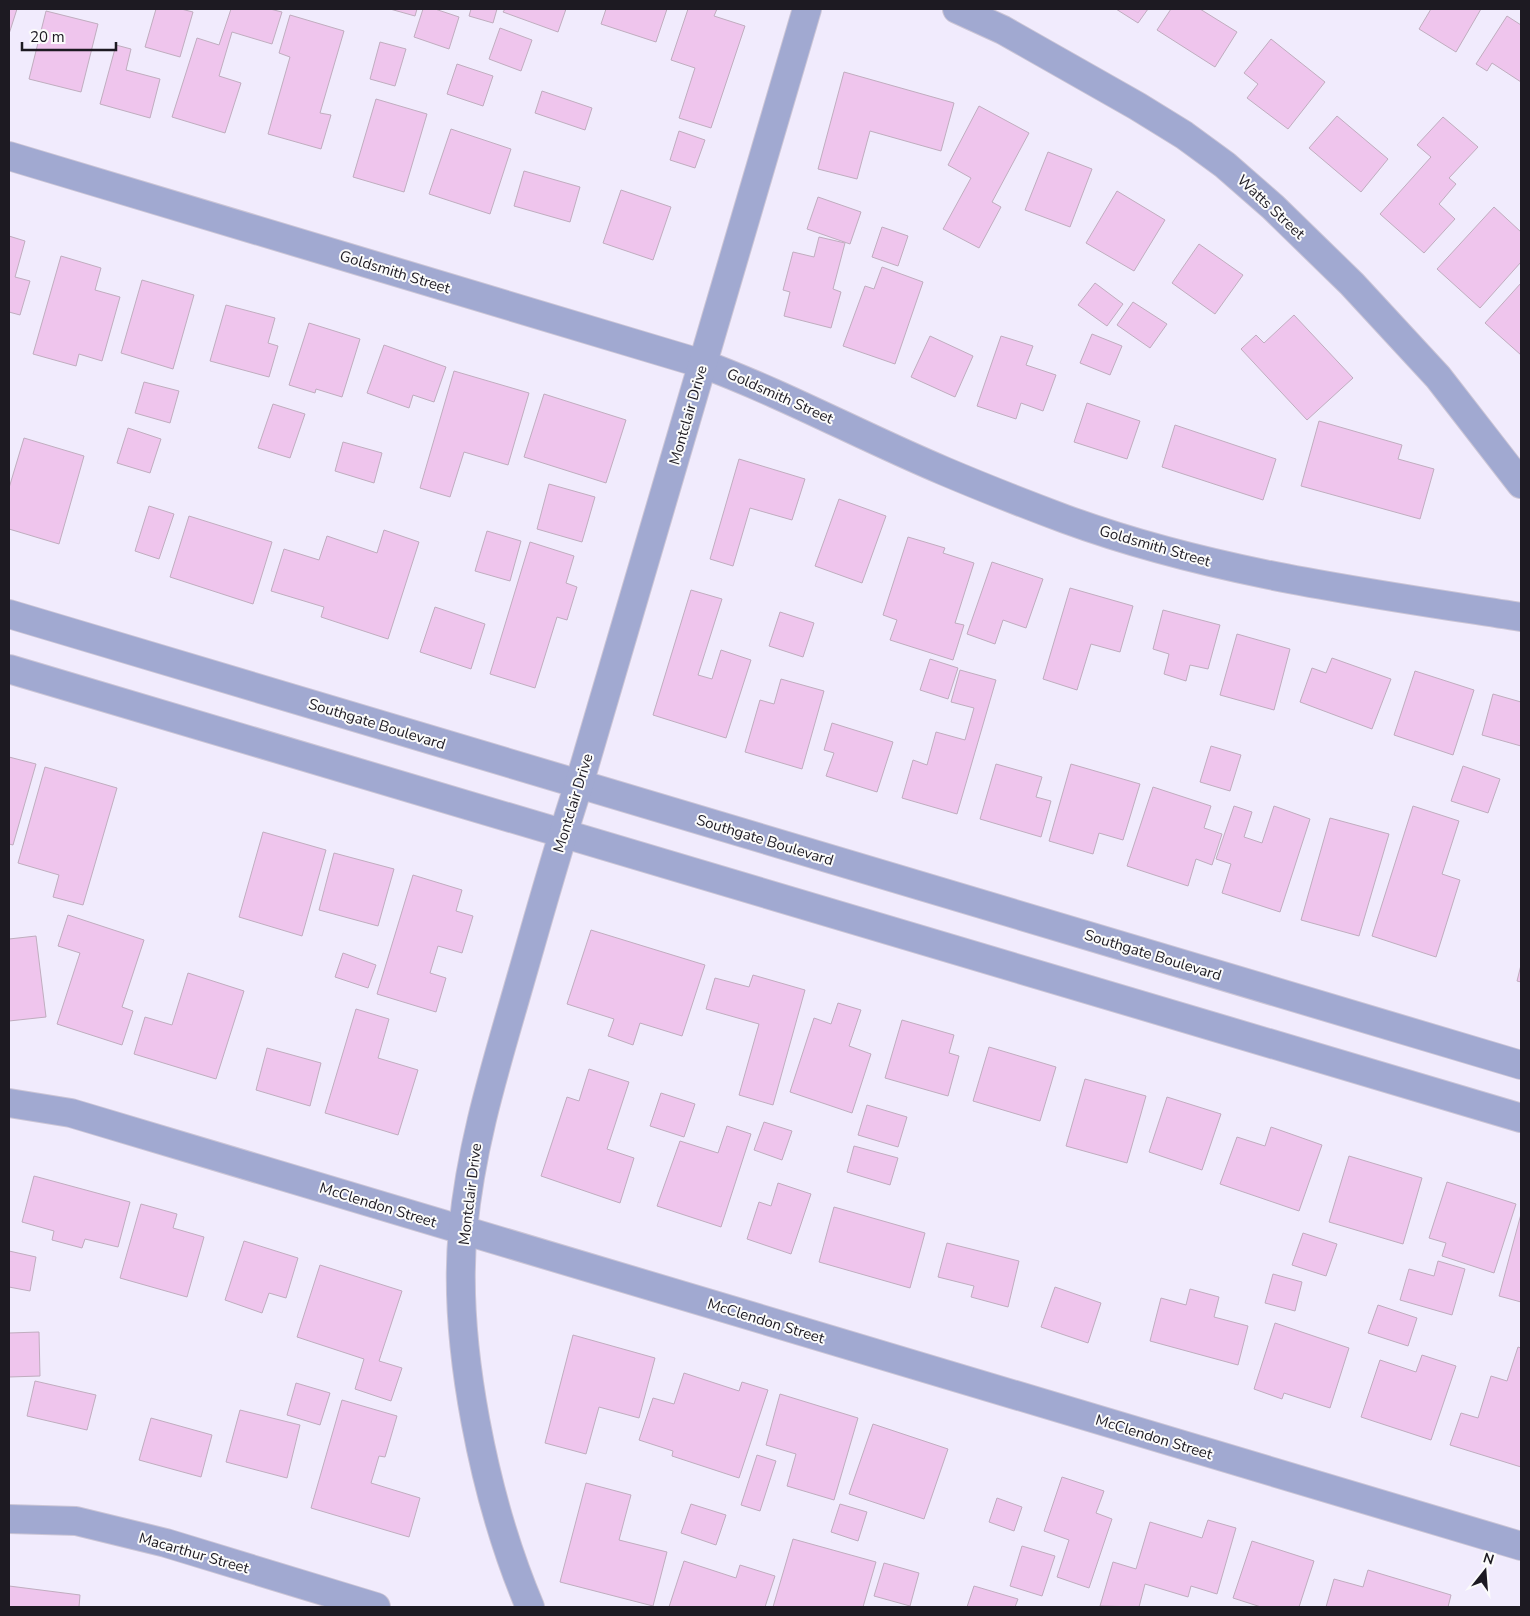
<svg xmlns="http://www.w3.org/2000/svg" width="1530" height="1616" viewBox="0 0 1530 1616" font-family="'Nunito Sans',sans-serif">
  <rect width="100%" height="100%" fill="#f1ebfd"/>
  <!-- building -->
  <g fill="#efc5ed" stroke="#c0adbf">
    <polygon points="9,9 17,9 9,34"/>
    <polygon points="156,9 181,9 193,12 180,57 145,47"/>
    <polygon points="231,9 270,9 282,12 272,44 232,32 219,76 241,83 225,133 172,117 197,38 219,45"/>
    <polygon points="390,9 417,9 415,16"/>
    <polygon points="423,9 435,9 459,17 449,49 414,37"/>
    <polygon points="471,9 497,9 493,23 469,16"/>
    <polygon points="505,9 566,9 558,32 503,12"/>
    <polygon points="606,9 667,9 656,42 601,24"/>
    <polygon points="688,9 717,9 714,16 745,26 711,128 679,118 695,68 671,60"/>
    <polygon points="1116,9 1148,9 1138,23"/>
    <polygon points="1171,9 1200,9 1237,32 1215,67 1157,30"/>
    <polygon points="1431,9 1481,9 1456,52 1419,29"/>
    <polygon points="46,11 98,24 81,92 29,79"/>
    <polygon points="290,15 344,31 320,113 331,115 321,149 268,134 290,57 279,53"/>
    <polygon points="1507,16 1521,25 1521,82 1492,63 1487,71 1476,64"/>
    <polygon points="500,28 532,40 521,71 489,59"/>
    <polygon points="1271,39 1325,82 1288,129 1247,98 1258,84 1244,73"/>
    <polygon points="380,42 406,49 395,86 370,79"/>
    <polygon points="116,45 131,49 126,70 160,79 150,118 100,104"/>
    <polygon points="457,64 493,76 483,106 447,94"/>
    <polygon points="844,72 954,103 941,151 870,131 857,179 818,169"/>
    <polygon points="542,91 592,108 585,130 535,113"/>
    <polygon points="376,99 427,114 404,192 353,177"/>
    <polygon points="979,106 1029,133 992,202 1001,207 979,248 943,229 971,178 948,165"/>
    <polygon points="1337,116 1388,159 1361,192 1309,148"/>
    <polygon points="1443,117 1478,147 1449,178 1456,184 1439,204 1455,219 1424,253 1380,214 1431,157 1417,145"/>
    <polygon points="451,129 511,149 490,214 429,194"/>
    <polygon points="679,131 705,140 695,168 670,160"/>
    <polygon points="1048,152 1092,169 1070,227 1025,210"/>
    <polygon points="524,171 580,187 570,222 514,206"/>
    <polygon points="621,190 671,207 653,260 603,243"/>
    <polygon points="1117,191 1165,220 1134,271 1086,243"/>
    <polygon points="818,197 861,212 850,244 807,229"/>
    <polygon points="1494,207 1521,232 1521,262 1480,308 1437,269"/>
    <polygon points="882,227 908,236 898,266 872,257"/>
    <polygon points="9,236 25,241 15,277 30,281 20,315 9,312"/>
    <polygon points="819,237 845,243 833,289 841,292 831,328 784,316 790,292 783,290 793,252 814,257"/>
    <polygon points="1199,244 1243,275 1215,314 1172,283"/>
    <polygon points="61,256 101,268 95,290 120,297 102,361 79,354 76,366 33,354"/>
    <polygon points="882,267 923,282 895,364 843,346 865,286 874,289"/>
    <polygon points="142,280 194,295 173,369 121,353"/>
    <polygon points="1095,283 1123,304 1107,326 1078,305"/>
    <polygon points="1521,283 1521,355 1485,323"/>
    <polygon points="1133,302 1167,324 1150,348 1117,325"/>
    <polygon points="226,305 275,318 268,343 278,346 269,377 210,361"/>
    <polygon points="1294,315 1353,378 1307,420 1241,349 1256,335 1264,343"/>
    <polygon points="309,323 360,339 342,397 316,389 315,393 289,385"/>
    <polygon points="1092,334 1122,346 1110,375 1080,363"/>
    <polygon points="930,336 973,356 955,397 911,377"/>
    <polygon points="1001,336 1033,346 1026,365 1056,375 1043,411 1021,403 1016,419 977,406"/>
    <polygon points="384,345 446,367 434,402 413,395 409,408 367,393"/>
    <polygon points="454,371 529,393 508,465 464,452 450,497 420,488"/>
    <polygon points="144,382 179,391 170,423 135,413"/>
    <polygon points="544,394 626,420 606,483 524,457"/>
    <polygon points="1087,403 1140,421 1127,459 1074,442"/>
    <polygon points="273,404 305,414 290,458 258,448"/>
    <polygon points="1319,421 1402,445 1398,459 1434,469 1420,519 1301,486"/>
    <polygon points="1175,425 1276,459 1263,500 1162,467"/>
    <polygon points="128,428 161,439 150,473 117,463"/>
    <polygon points="24,438 84,456 59,544 9,529 9,488"/>
    <polygon points="343,442 382,453 374,483 335,471"/>
    <polygon points="739,459 805,479 792,520 750,508 733,566 710,559"/>
    <polygon points="549,484 595,497 582,542 537,529"/>
    <polygon points="839,499 886,516 862,583 815,566"/>
    <polygon points="149,506 174,514 159,559 135,551"/>
    <polygon points="189,516 272,542 253,604 170,577"/>
    <polygon points="384,530 419,542 388,639 321,617 324,607 271,591 284,549 319,560 327,536 377,553"/>
    <polygon points="487,531 521,541 510,581 475,571"/>
    <polygon points="908,537 945,548 943,553 974,563 955,623 964,625 953,660 890,640 897,620 883,615"/>
    <polygon points="530,542 574,556 566,583 577,587 567,620 557,617 535,688 490,674"/>
    <polygon points="992,562 1043,579 1026,628 1003,620 995,644 967,634"/>
    <polygon points="1070,588 1133,606 1120,652 1091,644 1077,690 1043,679"/>
    <polygon points="691,590 722,599 698,675 712,679 721,650 751,660 726,738 653,715"/>
    <polygon points="435,607 485,624 471,669 420,652"/>
    <polygon points="1163,610 1220,625 1208,669 1190,665 1186,681 1164,674 1169,654 1153,649"/>
    <polygon points="780,612 814,623 803,657 769,646"/>
    <polygon points="1237,634 1290,649 1274,710 1220,695"/>
    <polygon points="1332,658 1391,679 1372,729 1300,702 1312,668 1326,673"/>
    <polygon points="930,659 958,668 948,699 920,690"/>
    <polygon points="960,670 996,680 957,814 902,798 913,760 927,765 936,732 965,740 974,708 951,702"/>
    <polygon points="1415,671 1474,690 1453,755 1394,735"/>
    <polygon points="781,679 824,691 802,769 745,752 760,700 774,704"/>
    <polygon points="1493,694 1521,702 1521,746 1482,735"/>
    <polygon points="832,723 893,742 877,792 826,776 834,753 824,750"/>
    <polygon points="1211,746 1241,755 1230,791 1200,782"/>
    <polygon points="9,757 36,764 13,845 9,844"/>
    <polygon points="996,764 1042,777 1036,797 1051,801 1041,837 980,819"/>
    <polygon points="1071,764 1140,784 1123,840 1099,833 1093,854 1049,841"/>
    <polygon points="1463,766 1500,779 1488,813 1451,801"/>
    <polygon points="45,767 117,788 83,905 53,897 59,875 18,863"/>
    <polygon points="1153,787 1211,806 1204,828 1222,834 1212,865 1196,859 1188,886 1127,866"/>
    <polygon points="1234,806 1252,812 1244,837 1262,843 1274,806 1310,819 1280,912 1222,893 1231,864 1216,859"/>
    <polygon points="1413,806 1459,821 1442,874 1460,880 1436,957 1372,936"/>
    <polygon points="1330,818 1389,834 1359,936 1301,920"/>
    <polygon points="263,832 326,850 302,936 239,917"/>
    <polygon points="334,853 394,869 378,926 319,910"/>
    <polygon points="413,875 462,890 456,911 473,916 462,953 438,946 430,973 446,978 436,1012 377,994"/>
    <polygon points="68,915 144,940 122,1007 133,1011 122,1045 57,1024 80,953 58,946"/>
    <polygon points="591,930 705,965 682,1036 640,1023 633,1045 608,1036 614,1019 567,1004"/>
    <polygon points="36,936 46,1017 9,1021 9,939"/>
    <polygon points="343,953 376,965 368,988 335,977"/>
    <polygon points="1521,965 1521,982 1517,981"/>
    <polygon points="188,973 244,991 216,1079 134,1054 145,1017 172,1025"/>
    <polygon points="753,975 805,990 773,1105 739,1095 759,1024 706,1009 715,978 749,987"/>
    <polygon points="838,1003 861,1010 849,1046 871,1054 852,1113 790,1092 814,1018 831,1024"/>
    <polygon points="356,1009 389,1019 378,1058 418,1070 398,1135 325,1113"/>
    <polygon points="902,1020 954,1035 949,1053 959,1056 948,1096 885,1078"/>
    <polygon points="989,1047 1056,1067 1040,1121 973,1101"/>
    <polygon points="267,1048 321,1063 310,1106 256,1090"/>
    <polygon points="589,1069 629,1082 607,1149 634,1158 620,1203 541,1176 567,1097 579,1101"/>
    <polygon points="1085,1079 1146,1096 1127,1163 1066,1146"/>
    <polygon points="661,1093 695,1104 684,1137 650,1126"/>
    <polygon points="1167,1097 1221,1114 1202,1170 1149,1152"/>
    <polygon points="867,1105 907,1117 898,1147 858,1135"/>
    <polygon points="764,1122 792,1131 782,1160 754,1150"/>
    <polygon points="727,1126 751,1134 721,1227 657,1206 680,1141 718,1153"/>
    <polygon points="1271,1127 1322,1145 1299,1211 1220,1184 1237,1137 1265,1146"/>
    <polygon points="854,1146 898,1158 890,1185 847,1172"/>
    <polygon points="1349,1156 1422,1178 1403,1244 1329,1222"/>
    <polygon points="34,1176 130,1202 118,1247 85,1239 82,1248 52,1240 54,1231 22,1222"/>
    <polygon points="1447,1182 1516,1204 1494,1273 1442,1256 1446,1243 1429,1238"/>
    <polygon points="778,1183 811,1194 791,1254 747,1239 759,1202 771,1206"/>
    <polygon points="141,1204 177,1214 173,1228 204,1237 187,1297 120,1278"/>
    <polygon points="834,1207 925,1233 910,1288 819,1262"/>
    <polygon points="1521,1214 1521,1302 1499,1296"/>
    <polygon points="1303,1233 1337,1244 1326,1276 1292,1265"/>
    <polygon points="244,1241 298,1258 286,1298 269,1293 262,1313 225,1300"/>
    <polygon points="947,1243 1019,1261 1008,1307 971,1297 974,1286 938,1277"/>
    <polygon points="9,1251 36,1257 30,1291 9,1287"/>
    <polygon points="1438,1261 1465,1269 1452,1315 1400,1300 1409,1269 1434,1276"/>
    <polygon points="320,1265 402,1291 379,1361 402,1368 391,1401 355,1389 364,1359 297,1337"/>
    <polygon points="1273,1274 1302,1282 1295,1311 1265,1303"/>
    <polygon points="1055,1287 1101,1303 1088,1343 1041,1327"/>
    <polygon points="1190,1289 1219,1297 1214,1317 1248,1326 1238,1365 1150,1341 1161,1298 1186,1305"/>
    <polygon points="1378,1305 1417,1318 1408,1346 1368,1333"/>
    <polygon points="1275,1323 1349,1348 1330,1408 1284,1393 1282,1399 1254,1389"/>
    <polygon points="39,1332 40,1376 9,1377 9,1333"/>
    <polygon points="573,1335 655,1358 639,1418 599,1407 586,1454 545,1443"/>
    <polygon points="1518,1347 1521,1348 1521,1467 1450,1445 1461,1413 1478,1418 1491,1376 1507,1381"/>
    <polygon points="1422,1355 1456,1366 1431,1440 1361,1417 1380,1360 1416,1372"/>
    <polygon points="684,1373 739,1391 742,1382 768,1390 739,1478 672,1456 673,1451 639,1440 653,1398 674,1404"/>
    <polygon points="35,1381 96,1395 87,1430 27,1416"/>
    <polygon points="296,1383 330,1393 320,1425 287,1415"/>
    <polygon points="780,1394 858,1418 834,1500 787,1486 796,1454 766,1445"/>
    <polygon points="342,1400 397,1416 385,1457 379,1456 371,1483 420,1498 409,1537 311,1508"/>
    <polygon points="240,1410 300,1425 287,1478 226,1462"/>
    <polygon points="151,1418 212,1435 201,1477 139,1460"/>
    <polygon points="873,1424 948,1449 924,1519 849,1494"/>
    <polygon points="757,1455 776,1461 760,1511 741,1505"/>
    <polygon points="1062,1477 1104,1491 1096,1513 1112,1519 1089,1588 1057,1577 1069,1540 1044,1531"/>
    <polygon points="586,1483 631,1495 619,1540 667,1552 653,1606 560,1582"/>
    <polygon points="997,1498 1022,1507 1014,1531 989,1522"/>
    <polygon points="691,1504 726,1515 716,1545 681,1533"/>
    <polygon points="840,1504 867,1512 858,1541 831,1532"/>
    <polygon points="1208,1520 1236,1528 1217,1594 1191,1586 1188,1597 1145,1584 1139,1607 1100,1606 1113,1562 1136,1569 1150,1522 1202,1538"/>
    <polygon points="793,1539 876,1562 863,1607 773,1607"/>
    <polygon points="1252,1541 1314,1561 1299,1607 1261,1607 1233,1598"/>
    <polygon points="1022,1546 1055,1556 1042,1596 1010,1586"/>
    <polygon points="684,1561 736,1578 740,1565 775,1576 765,1607 669,1607"/>
    <polygon points="884,1563 919,1573 910,1606 874,1596"/>
    <polygon points="1368,1570 1451,1595 1448,1607 1326,1607 1334,1579 1363,1587"/>
    <polygon points="9,1586 80,1595 79,1607 9,1607"/>
    <polygon points="974,1586 1018,1599 1015,1607 967,1607"/>
  </g>
  <g fill="none" stroke-linecap="round" stroke-linejoin="round">
    <!-- minor casing -->
    <g stroke="#cbc5d6" stroke-width="30">
      <g id="minor">
        <polyline points="957,9 1003,30 1137,106 1184,135 1225,165 1273,207 1352,284 1438,377 1521,484"/>
        <path d="M9,156L703,364C786,395 863,437 944,471C984,488 1025,504 1065,519C1212,573 1368,593 1521,617"/>
        <polyline points="9,614 1521,1065"/>
        <polyline points="9,669 1521,1118"/>
        <polyline points="9,1103 71,1113 1521,1546"/>
        <polyline points="9,1519 76,1521 166,1543 376,1607"/>
        <path d="M530,1607C485,1501 452,1344 463,1229C471,1146 494,1072 517,992C537,923 556,853 579,784L807,9"/>
      </g>
    </g>
    <!-- minor -->
    <use href="#minor" stroke="#a1a9d1" stroke-width="28"/>
  </g>
  <g text-anchor="middle" dominant-baseline="central" stroke-width="4" stroke-linejoin="round" paint-order="stroke">
    <!-- street labels -->
    <g font-size="15" fill="#1d1a22" stroke="#fbfbfb">
      <text transform="translate(1271 207) rotate(43)">Watts Street</text>
      <text transform="translate(395 272) rotate(17)">Goldsmith Street</text>
      <text transform="translate(780 396) rotate(24)">Goldsmith Street</text>
      <text transform="translate(688 415) rotate(-74)">Montclair Drive</text>
      <text transform="translate(1155 546) rotate(16)">Goldsmith Street</text>
      <text transform="translate(377 724) rotate(17)">Southgate Boulevard</text>
      <text transform="translate(573 803) rotate(-73)">Montclair Drive</text>
      <text transform="translate(765 840) rotate(17)">Southgate Boulevard</text>
      <text transform="translate(1153 955) rotate(17)">Southgate Boulevard</text>
      <text transform="translate(470 1194) rotate(-83)">Montclair Drive</text>
      <text transform="translate(378 1205) rotate(17)">McClendon Street</text>
      <text transform="translate(766 1321) rotate(17)">McClendon Street</text>
      <text transform="translate(1154 1437) rotate(17)">McClendon Street</text>
      <text transform="translate(194 1553) rotate(16)">Macarthur Street</text>
    </g>
  </g>
  <!-- border -->
  <rect width="1530" height="1616" fill="none" stroke="#1d1a22" stroke-width="20"/>
  <!-- north arrow -->
  <g transform="translate(1485 1571) rotate(17)" stroke="#fbfbfb" stroke-width="4" paint-order="stroke">
  <path d="M0-4L9 19L0 12L-9 19Z" fill="#1d1a22"/>
  <text y="-8" font-size="14" font-weight="bold" text-anchor="middle" fill="#1d1a22">N</text>
  </g>
  <!-- scale -->
  <path d="M22 42v8h94v-8" fill="none" stroke="#1d1a22" stroke-width="2.5"/>
  <text x="30" y="42" font-size="15" fill="#1d1a22" stroke="#fbfbfb" stroke-width="4" paint-order="stroke">20 m</text>
</svg>
